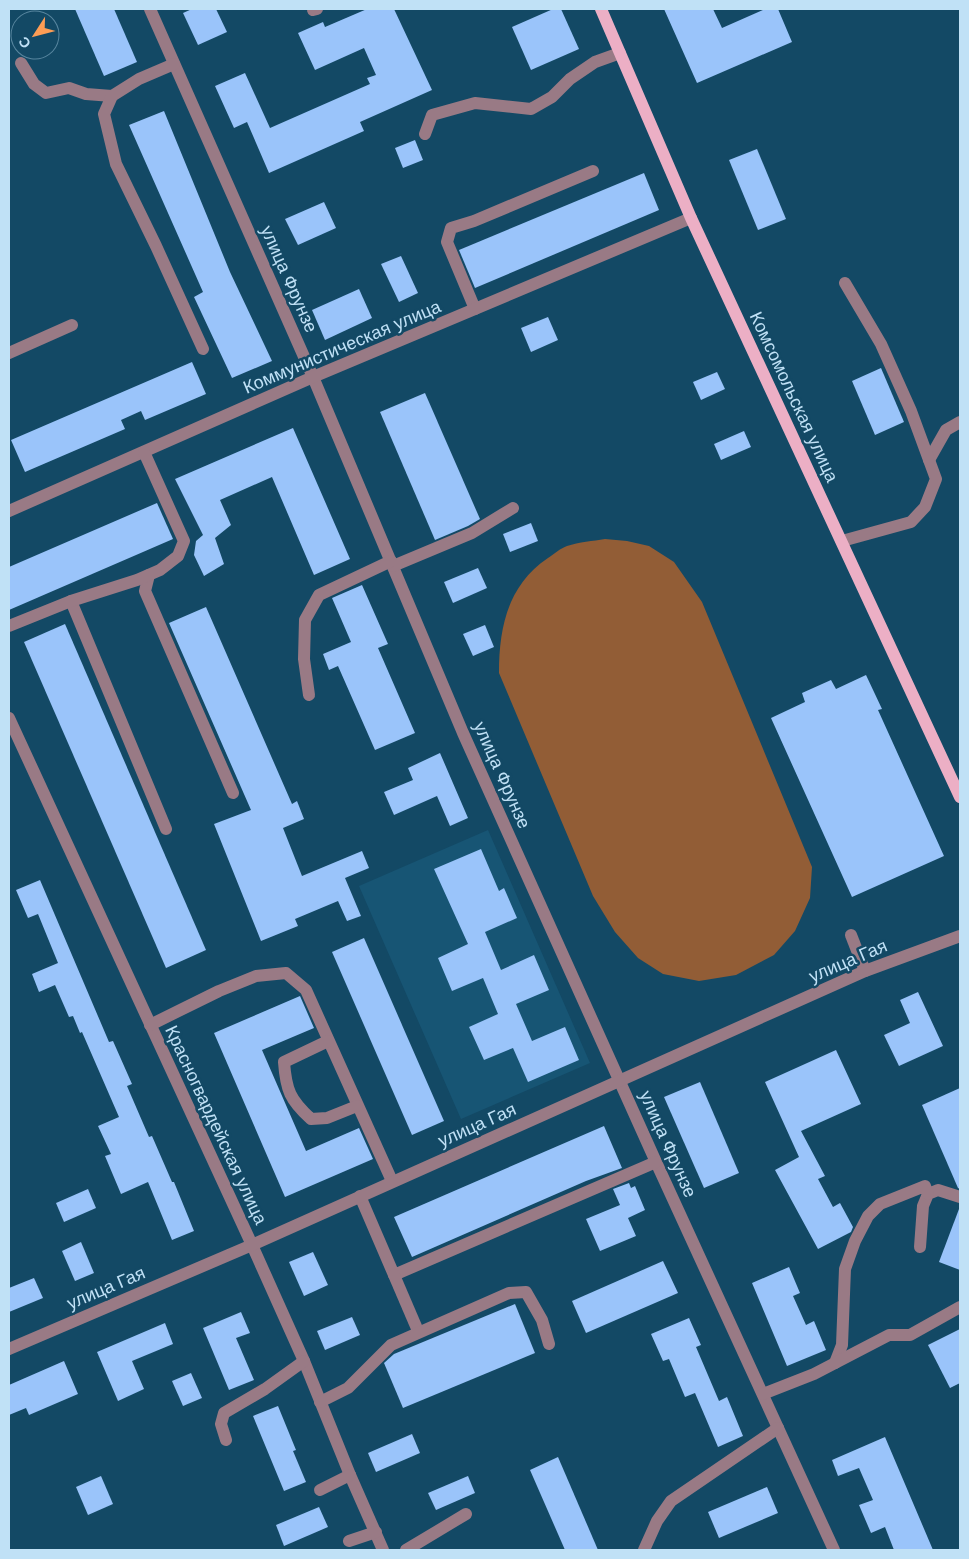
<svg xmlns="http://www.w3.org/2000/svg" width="969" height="1559" viewBox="0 0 969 1559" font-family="Helvetica,sans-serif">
  <rect width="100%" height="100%" fill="#134965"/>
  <!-- built -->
  <polygon fill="#175574" points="488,830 590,1063 461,1119 359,886"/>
  <!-- pitch -->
  <path fill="#925d36" d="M605,539L627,541L649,546L674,562L702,602L812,867L810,898L795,931L774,955L736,975L699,981L663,974L638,958L615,932L593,896L499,673C499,627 508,585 548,558C554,554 561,548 567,546C579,542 593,541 605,539Z"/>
  <!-- building -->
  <g fill="#9ac4fa">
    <polygon points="75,9 114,9 137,62 104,76"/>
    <polygon points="192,9 216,9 227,32 198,45 183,13"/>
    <polygon points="367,9 394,9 432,90 360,122 364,131 269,173 247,122 234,128 215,86 245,73 270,128 370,84 367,78 376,75 364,48 315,70 298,33 323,22 325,27"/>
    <polygon points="553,9 561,9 579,49 531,70 512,27"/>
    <polygon points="664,9 713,9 722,28 765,9 778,9 792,42 697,83"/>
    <polygon points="164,111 230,272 272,361 232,378 194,297 203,292 129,125"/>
    <polygon points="415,140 423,160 403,168 395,148"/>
    <polygon points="757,149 786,219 758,230 729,160"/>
    <polygon points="644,173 659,210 475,288 459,250"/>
    <polygon points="324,202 336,228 298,245 285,219"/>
    <polygon points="401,256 418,293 399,302 381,264"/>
    <polygon points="359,289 372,318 325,340 312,310"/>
    <polygon points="548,317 558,340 531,352 521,328"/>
    <polygon points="192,362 206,394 145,420 141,411 121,420 125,429 25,472 11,440"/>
    <polygon points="881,368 904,422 875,435 852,381"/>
    <polygon points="717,372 725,389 701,400 693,382"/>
    <polygon points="425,393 480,519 468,526 435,540 380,412"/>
    <polygon points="293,428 350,559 314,575 272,477 220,500 231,525 215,538 224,564 204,576 194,555 196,541 203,535 175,479"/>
    <polygon points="744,431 751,447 721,460 714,444"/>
    <polygon points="157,503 173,539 9,610 9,567"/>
    <polygon points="531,523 538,541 510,552 503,534"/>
    <polygon points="478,568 487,588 453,603 444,582"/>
    <polygon points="362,585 388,644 378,648 415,733 375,750 338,666 329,670 323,654 351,642 332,598"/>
    <polygon points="206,607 292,804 297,801 304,819 283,828 302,876 362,851 369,868 345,878 361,916 347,921 338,901 295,919 298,926 261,941 214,824 251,810 169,623"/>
    <polygon points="65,624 206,950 166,968 24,642"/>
    <polygon points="485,625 494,647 473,656 463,634"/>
    <polygon points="866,675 882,709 878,710 944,856 852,897 771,718 805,702 802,693 831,680 836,689"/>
    <polygon points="440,753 468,818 450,826 437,796 394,815 384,792 413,780 408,768"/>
    <polygon points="481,849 499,891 504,888 517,918 485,932 501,970 534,955 549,990 516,1004 532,1041 565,1027 579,1060 528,1082 513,1048 484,1060 469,1027 498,1014 483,978 452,991 438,958 468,944 434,869"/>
    <polygon points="40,880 109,1042 113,1041 132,1084 127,1086 149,1137 152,1136 172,1182 174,1182 194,1231 172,1240 148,1182 121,1194 105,1156 111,1154 98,1126 119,1117 82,1032 80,1033 73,1016 69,1017 55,985 39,992 32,974 58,963 38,914 28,918 16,890"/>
    <polygon points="364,938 444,1121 412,1135 332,952"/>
    <polygon points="918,992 943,1046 899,1066 884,1035 910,1023 900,1000"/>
    <polygon points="300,996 314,1028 262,1050 306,1151 359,1128 373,1159 285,1197 214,1033"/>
    <polygon points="836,1050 861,1104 801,1131 825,1176 818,1179 833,1207 840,1203 853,1227 851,1232 818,1249 775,1170 799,1157 765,1082"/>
    <polygon points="700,1082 739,1173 704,1188 664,1097"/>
    <polygon points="960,1088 960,1189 958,1188 922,1105"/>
    <polygon points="604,1126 622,1168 586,1181 412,1257 394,1217"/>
    <polygon points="629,1183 631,1188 635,1186 645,1210 628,1218 636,1236 600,1251 586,1219 620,1205 613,1189"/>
    <polygon points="88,1189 96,1208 64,1222 56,1203"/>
    <polygon points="959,1209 960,1209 960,1270 939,1262"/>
    <polygon points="81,1242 94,1273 75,1281 62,1251"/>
    <polygon points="313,1252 328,1285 304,1296 289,1262"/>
    <polygon points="663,1261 678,1293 586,1333 572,1301"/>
    <polygon points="789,1267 800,1293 793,1296 806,1325 814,1321 826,1350 787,1366 752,1283"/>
    <polygon points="34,1278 43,1298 9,1312 9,1288"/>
    <polygon points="515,1304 535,1353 403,1408 384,1363 394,1354"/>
    <polygon points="241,1312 250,1333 236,1338 254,1380 229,1390 203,1328"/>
    <polygon points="352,1317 360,1335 325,1350 317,1331"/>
    <polygon points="689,1318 701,1345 696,1347 719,1401 727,1397 743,1436 718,1447 695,1393 685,1397 669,1359 663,1361 651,1334"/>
    <polygon points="165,1323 173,1344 132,1361 144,1389 118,1401 97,1352"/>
    <polygon points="960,1329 960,1383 950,1388 928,1345"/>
    <polygon points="64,1361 78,1394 29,1415 26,1408 9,1415 9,1385"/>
    <polygon points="191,1373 202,1398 183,1406 172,1381"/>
    <polygon points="278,1406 296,1450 293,1451 306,1482 284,1491 253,1416"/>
    <polygon points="412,1434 420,1453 376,1472 368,1453"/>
    <polygon points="885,1437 933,1550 894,1550 885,1527 871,1533 859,1505 873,1500 859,1468 838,1476 832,1460"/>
    <polygon points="558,1457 598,1550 565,1550 530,1470"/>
    <polygon points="101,1476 113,1504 88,1515 76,1487"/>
    <polygon points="468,1476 475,1493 436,1510 428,1493"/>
    <polygon points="767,1487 778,1513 719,1538 708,1512"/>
    <polygon points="319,1507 328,1527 284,1546 276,1525"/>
  </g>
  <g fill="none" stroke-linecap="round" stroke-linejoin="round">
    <!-- minor -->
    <g stroke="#997a85" stroke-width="12">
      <polyline points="150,9 313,377 463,733 656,1162 834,1550"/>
      <polyline points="313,10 317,9"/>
      <polyline points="21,63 34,84 46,93 69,88 86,94 112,96"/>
      <polyline points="174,64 139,79 112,96 104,114 116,164 156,246 203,349"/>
      <polyline points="425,134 432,115 475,103 531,109 552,97 570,79 595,62 620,53"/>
      <polyline points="475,309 447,242 451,228 474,221 593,171"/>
      <polyline points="9,353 72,325"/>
      <polyline points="929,460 946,430 960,422"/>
      <polyline points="9,511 313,377 691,218"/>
      <polyline points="842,541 911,522 925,507 936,479 911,411 881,344 845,283"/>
      <polyline points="393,566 472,533 513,508"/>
      <polyline points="149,575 145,591 233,793"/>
      <polyline points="71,601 166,829"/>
      <polyline points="9,626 71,601 137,580 160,570 178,556 184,541 144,452"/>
      <polyline points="309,695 304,659 305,620 319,595 391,561"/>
      <polyline points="9,718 252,1245 304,1361 350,1475 383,1550"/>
      <polyline points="851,935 865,971"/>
      <polyline points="150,1025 219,991 256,976 286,973 306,990 392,1181"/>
      <path d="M328,1041L284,1062C286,1090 290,1100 311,1119L327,1118L357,1106"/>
      <polyline points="360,1196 394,1275 656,1162"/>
      <polyline points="920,1247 923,1206 928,1194 938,1190 960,1197"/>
      <polyline points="394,1275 418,1331"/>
      <polyline points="9,1349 252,1245 865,971 960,936"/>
      <polyline points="835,1363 842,1345 845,1269 855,1241 868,1216 880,1204 925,1186 928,1194"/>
      <polyline points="763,1394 814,1374 889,1335 910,1335 960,1307"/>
      <polyline points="320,1402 348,1388 391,1345 509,1293 526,1292 542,1320 549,1344"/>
      <polyline points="226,1440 221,1424 224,1413 265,1389 304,1361"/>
      <polyline points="320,1490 350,1475"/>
      <polyline points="349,1541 376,1532"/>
      <polyline points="406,1550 466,1514"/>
      <polyline points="644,1550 657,1521 671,1501 778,1428"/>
    </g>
    <!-- major -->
    <polyline stroke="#ecafc5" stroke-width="12" points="601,9 691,218 960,797"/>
  </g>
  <g text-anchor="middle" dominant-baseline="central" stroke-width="5" stroke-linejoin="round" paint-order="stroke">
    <!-- street labels -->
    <g font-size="18" fill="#c0e1f6" stroke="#134965">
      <text transform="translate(289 279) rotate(66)">улица Фрунзе</text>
      <text transform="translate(342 347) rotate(-23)">Коммунистическая улица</text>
      <text transform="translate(794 397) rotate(65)">Комсомольская улица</text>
      <text transform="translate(502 775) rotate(66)">улица Фрунзе</text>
      <text transform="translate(848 961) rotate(-23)">улица Гая</text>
      <text transform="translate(216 1125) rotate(65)">Красногвардейская улица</text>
      <text transform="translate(477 1125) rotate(-24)">улица Гая</text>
      <text transform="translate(668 1144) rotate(66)">улица Фрунзе</text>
      <text transform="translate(106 1288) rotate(-23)">улица Гая</text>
    </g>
  </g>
  <!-- border -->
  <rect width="969" height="1559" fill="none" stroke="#c0e1f6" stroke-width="20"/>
  <!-- north arrow -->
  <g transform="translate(35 35) rotate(234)"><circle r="24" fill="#134965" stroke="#58869f"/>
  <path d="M0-4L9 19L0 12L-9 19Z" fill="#fd9d55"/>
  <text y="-8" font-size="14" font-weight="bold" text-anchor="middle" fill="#c0e1f6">С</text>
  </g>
</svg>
